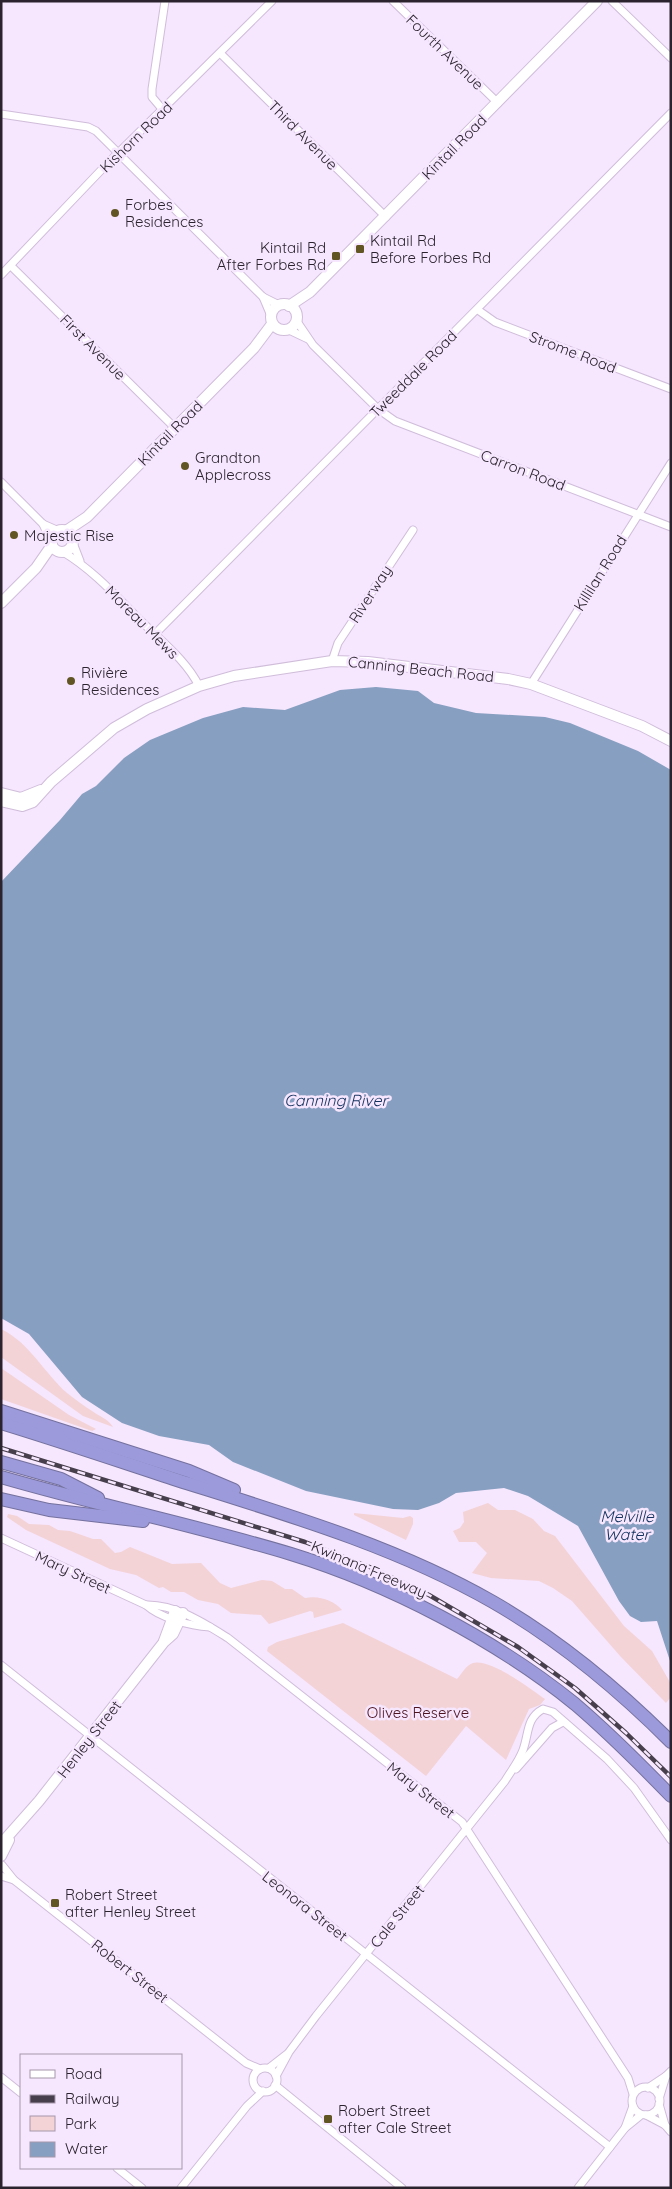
<svg xmlns="http://www.w3.org/2000/svg" width="672" height="2189" viewBox="0 0 672 2189" font-family="Quicksand,sans-serif">
  <rect width="100%" height="100%" fill="#f6e6fe"/>
  <!-- green -->
  <g fill="#f3d3d6">
    <path d="M1,1329C30,1343 44,1373 67,1393C75,1399 84,1406 92,1411C100,1417 107,1418 113,1427L83,1416L1,1357Z"/>
    <polygon points="1,1368 69,1415 96,1429 92,1431 1,1399"/>
    <polygon points="488,1503 498,1510 515,1510 533,1519 544,1531 555,1536 624,1626 652,1651 671,1684 671,1697 666,1703 621,1657 572,1601 553,1588 539,1581 491,1578 472,1573 487,1553 476,1542 459,1542 453,1531 460,1528 464,1522 463,1512"/>
    <polygon points="354,1513 403,1518 410,1516 413,1518 413,1524 406,1540 354,1515"/>
    <path d="M8,1514L17,1516L29,1524L49,1525L58,1530L70,1531L93,1539H101L115,1553L121,1552L130,1547L172,1564L201,1563L220,1583L231,1588L262,1580L272,1581L285,1589H292L305,1598C318,1595 334,1600 342,1610L314,1618L313,1612L310,1611L269,1624L261,1615L231,1613L218,1604L198,1600L184,1592H171L163,1587L159,1588L136,1575L110,1569L26,1530L7,1517Z"/>
    <path d="M343,1623L457,1679C462,1674 465,1666 473,1663C490,1658 531,1689 545,1699L540,1705L529,1709L506,1760L466,1726L426,1776L267,1651L268,1647L277,1642Z"/>
  </g>
  <!-- water -->
  <polygon fill="#879fc0" points="376,687 418,691 434,703 476,713 545,717 570,723 638,751 671,770 671,1664 657,1621 641,1622 630,1616 619,1601 578,1526 528,1496 504,1488 456,1493 439,1503 418,1510 393,1509 306,1491 233,1462 209,1445 159,1436 122,1423 82,1397 29,1334 1,1318 1,882 60,820 82,794 96,786 124,758 150,740 203,718 243,707 285,710 340,690"/>
  <g fill="none" stroke-linecap="round" stroke-linejoin="round">
    <!-- street casing -->
    <g stroke="#d0bdda" stroke-width="9">
      <g id="street">
        <polyline points="393,1 498,103"/>
        <polyline points="612,1 671,58"/>
        <polyline points="221,54 386,217"/>
        <polyline points="163,110 152,97 152,89 165,1"/>
        <polyline points="1,114 88,127 96,131 263,297 279,305"/>
        <polyline points="11,266 175,428"/>
        <polyline points="1,275 106,165 272,1"/>
        <polyline points="263,297 271,316"/>
        <polyline points="478,310 495,322 671,389"/>
        <polyline points="296,320 313,345 378,409 395,421 671,527"/>
        <polyline points="289,330 308,339"/>
        <polyline points="1,482 43,524 59,531"/>
        <polyline points="43,524 51,542"/>
        <polyline points="73,543 80,561"/>
        <path d="M63,552C93,570 116,596 140,620C161,641 186,660 199,686"/>
        <polyline points="155,634 671,113"/>
        <polyline points="332,661 338,643 413,530"/>
        <polyline points="531,684 671,463"/>
        <path d="M1,1538L146,1605C160,1618 190,1626 210,1627"/>
        <path d="M146,1605C175,1604 204,1623 228,1638L462,1822L628,2078L633,2094"/>
        <polyline points="1,1665 610,2147"/>
        <polyline points="516,1769 552,1728 563,1722"/>
        <polyline points="2,1865 14,1880 246,2063 260,2069"/>
        <polyline points="1,1876 14,1880"/>
        <polyline points="269,2068 287,2054"/>
        <circle cx="265" cy="2080" r="12"/>
        <path d="M276,2076L289,2052L316,2016L505,1781C511,1771 519,1761 523,1750C529,1734 526,1718 543,1709L553,1712L607,1759L634,1788L671,1840"/>
        <polyline points="1,2077 21,2093"/>
        <polyline points="275,2085 402,2188"/>
        <circle cx="646" cy="2101" r="14"/>
        <polyline points="648,2088 666,2076"/>
        <polyline points="659,2099 666,2076 671,2071"/>
        <polyline points="659,2104 665,2125"/>
        <polyline points="646,2115 665,2125 671,2132"/>
        <polyline points="625,2128 633,2106"/>
        <polyline points="117,2168 142,2188"/>
        <polyline points="181,2188 247,2106 263,2091"/>
        <polyline points="578,2188 625,2128 641,2115"/>
      </g>
    </g>
    <!-- secondary casing -->
    <g stroke="#d0bdda" stroke-width="12">
      <g id="secondary">
        <circle cx="284" cy="317" r="13"/>
        <polyline points="289,306 310,292 597,1"/>
        <circle cx="62" cy="541" r="11"/>
        <polyline points="66,531 87,517 254,348 272,324"/>
        <polyline points="1,603 36,568 52,545"/>
        <polyline points="1,793 21,798 41,790"/>
        <polyline points="1,801 22,806 33,802 51,782 114,728 147,709 199,686 234,676 332,661 368,662 508,679 531,684 642,726 671,741"/>
        <polyline points="164,1641 175,1611"/>
        <polyline points="1,1844 39,1801 164,1642 173,1634 183,1613"/>
        <polyline points="1,1856 9,1840"/>
      </g>
    </g>
    <!-- highway casing -->
    <g stroke="#74719e" stroke-width="14">
      <g id="highway">
        <polyline points="1,1411 189,1471 234,1490"/>
        <path d="M1,1423C60,1441 119,1461 177,1480C285,1514 395,1546 493,1602C559,1640 618,1689 671,1742"/>
        <polyline points="1,1462 61,1479 98,1498"/>
        <path d="M1,1477C97,1505 195,1525 291,1554C389,1584 496,1640 575,1704C609,1733 640,1764 671,1796"/>
        <polyline points="1,1499 49,1510 143,1521"/>
      </g>
    </g>
    <!-- street -->
    <use href="#street" stroke="#fff" stroke-width="7"/>
    <!-- secondary -->
    <use href="#secondary" stroke="#fff" stroke-width="10"/>
    <!-- highway -->
    <use href="#highway" stroke="#9c9ada" stroke-width="12"/>
    <!-- rail casing -->
    <g stroke="#473f4c" stroke-width="4.5">
      <polyline id="rail" points="1,1448 305,1542 372,1568 429,1595 518,1647 575,1688 626,1733 671,1777"/>
    </g>
    <!-- rail -->
    <use href="#rail" stroke="#f6e6fe" stroke-width="2.5" stroke-dasharray="8" stroke-linecap="butt"/>
  </g>
  <!-- markers -->
  <g fill="#615623" stroke="#f6e6fe" stroke-width="2">
    <circle cx="115" cy="213" r="5"/>
    <rect x="355" y="244" width="10" height="10" rx="2.5"/>
    <rect x="331" y="251" width="10" height="10" rx="2.5"/>
    <circle cx="185" cy="466" r="5"/>
    <circle cx="14" cy="535" r="5"/>
    <circle cx="71" cy="681" r="5"/>
    <rect x="50" y="1898" width="10" height="10" rx="2.5"/>
    <rect x="323" y="2114" width="10" height="10" rx="2.5"/>
  </g>
  <g text-anchor="middle" dominant-baseline="central" stroke-width="5" stroke-linejoin="round" paint-order="stroke">
    <!-- street labels -->
    <g font-size="15" fill="#2b242f" stroke="#f6e6fe">
      <text transform="translate(445 52) rotate(44)">Fourth Avenue</text>
      <text transform="translate(303 135) rotate(45)">Third Avenue</text>
      <text transform="translate(136 137) rotate(-44)">Kishorn Road</text>
      <text transform="translate(454 147) rotate(-45)">Kintail Road</text>
      <text transform="translate(93 347) rotate(45)">First Avenue</text>
      <text transform="translate(573 352) rotate(21)">Strome Road</text>
      <text transform="translate(413 374) rotate(-45)">Tweeddale Road</text>
      <text transform="translate(170 433) rotate(-45)">Kintail Road</text>
      <text transform="translate(523 470) rotate(21)">Carron Road</text>
      <text transform="translate(600 573) rotate(-58)">Killilan Road</text>
      <text transform="translate(370 594) rotate(-57)">Riverway</text>
      <text transform="translate(142 622) rotate(45)">Moreau Mews</text>
      <text transform="translate(421 669) rotate(6)">Canning Beach Road</text>
      <text transform="translate(369 1569) rotate(23)">Kwinana Freeway</text>
      <text transform="translate(73 1572) rotate(25)">Mary Street</text>
      <text transform="translate(89 1739) rotate(-52)">Henley Street</text>
      <text transform="translate(421 1790) rotate(38)">Mary Street</text>
      <text transform="translate(305 1906) rotate(38)">Leonora Street</text>
      <text transform="translate(397 1916) rotate(-51)">Cale Street</text>
      <text transform="translate(130 1971) rotate(38)">Robert Street</text>
    </g>
    <!-- poi labels -->
    <g font-size="15" fill="#2b242f" stroke="#f6e6fe" text-anchor="start">
      <text x="125" y="204">Forbes<tspan x="125" dy="17">Residences</tspan></text>
      <text x="370" y="240">Kintail Rd<tspan x="370" dy="17">Before Forbes Rd</tspan></text>
      <text x="326" y="247" text-anchor="end">Kintail Rd<tspan x="326" dy="17">After Forbes Rd</tspan></text>
      <text x="195" y="457">Grandton<tspan x="195" dy="17">Applecross</tspan></text>
      <text x="24" y="535">Majestic Rise</text>
      <text x="81" y="672">Rivière<tspan x="81" dy="17">Residences</tspan></text>
      <text x="65" y="1894">Robert Street<tspan x="65" dy="17">after Henley Street</tspan></text>
      <text x="338" y="2110">Robert Street<tspan x="338" dy="17">after Cale Street</tspan></text>
    </g>
    <!-- park labels -->
    <g font-size="15" fill="#4c131f" stroke="#f6e6fe">
      <text x="418" y="1712">Olives Reserve</text>
    </g>
    <!-- water labels -->
    <g font-size="16" font-style="italic" fill="#12325d" stroke="#f6e6fe">
      <text x="336" y="1100">Canning River</text>
      <text x="627" y="1516">Melville<tspan x="627" dy="18">Water</tspan></text>
    </g>
  </g>
  <!-- border -->
  <rect width="672" height="2189" fill="none" stroke="#2b242f" stroke-width="5"/>
  <!-- legend -->
  <rect x="20" y="2054" width="162" height="115" fill="#f6e6fe" stroke="#a598ab"/>
  <rect x="30" y="2070" width="25" height="8" fill="#ffffff" stroke="#a598ab"/>
  <text x="65" y="2079" font-size="15" fill="#2b242f">Road</text>
  <rect x="30" y="2095" width="25" height="8" fill="#473f4c" stroke="#a598ab"/>
  <text x="65" y="2104" font-size="15" fill="#2b242f">Railway</text>
  <rect x="30" y="2116" width="25" height="15" fill="#f3d3d6" stroke="#a598ab"/>
  <text x="65" y="2129" font-size="15" fill="#2b242f">Park</text>
  <rect x="30" y="2142" width="25" height="15" fill="#879fc0" stroke="#a598ab"/>
  <text x="65" y="2154" font-size="15" fill="#2b242f">Water</text>
</svg>
